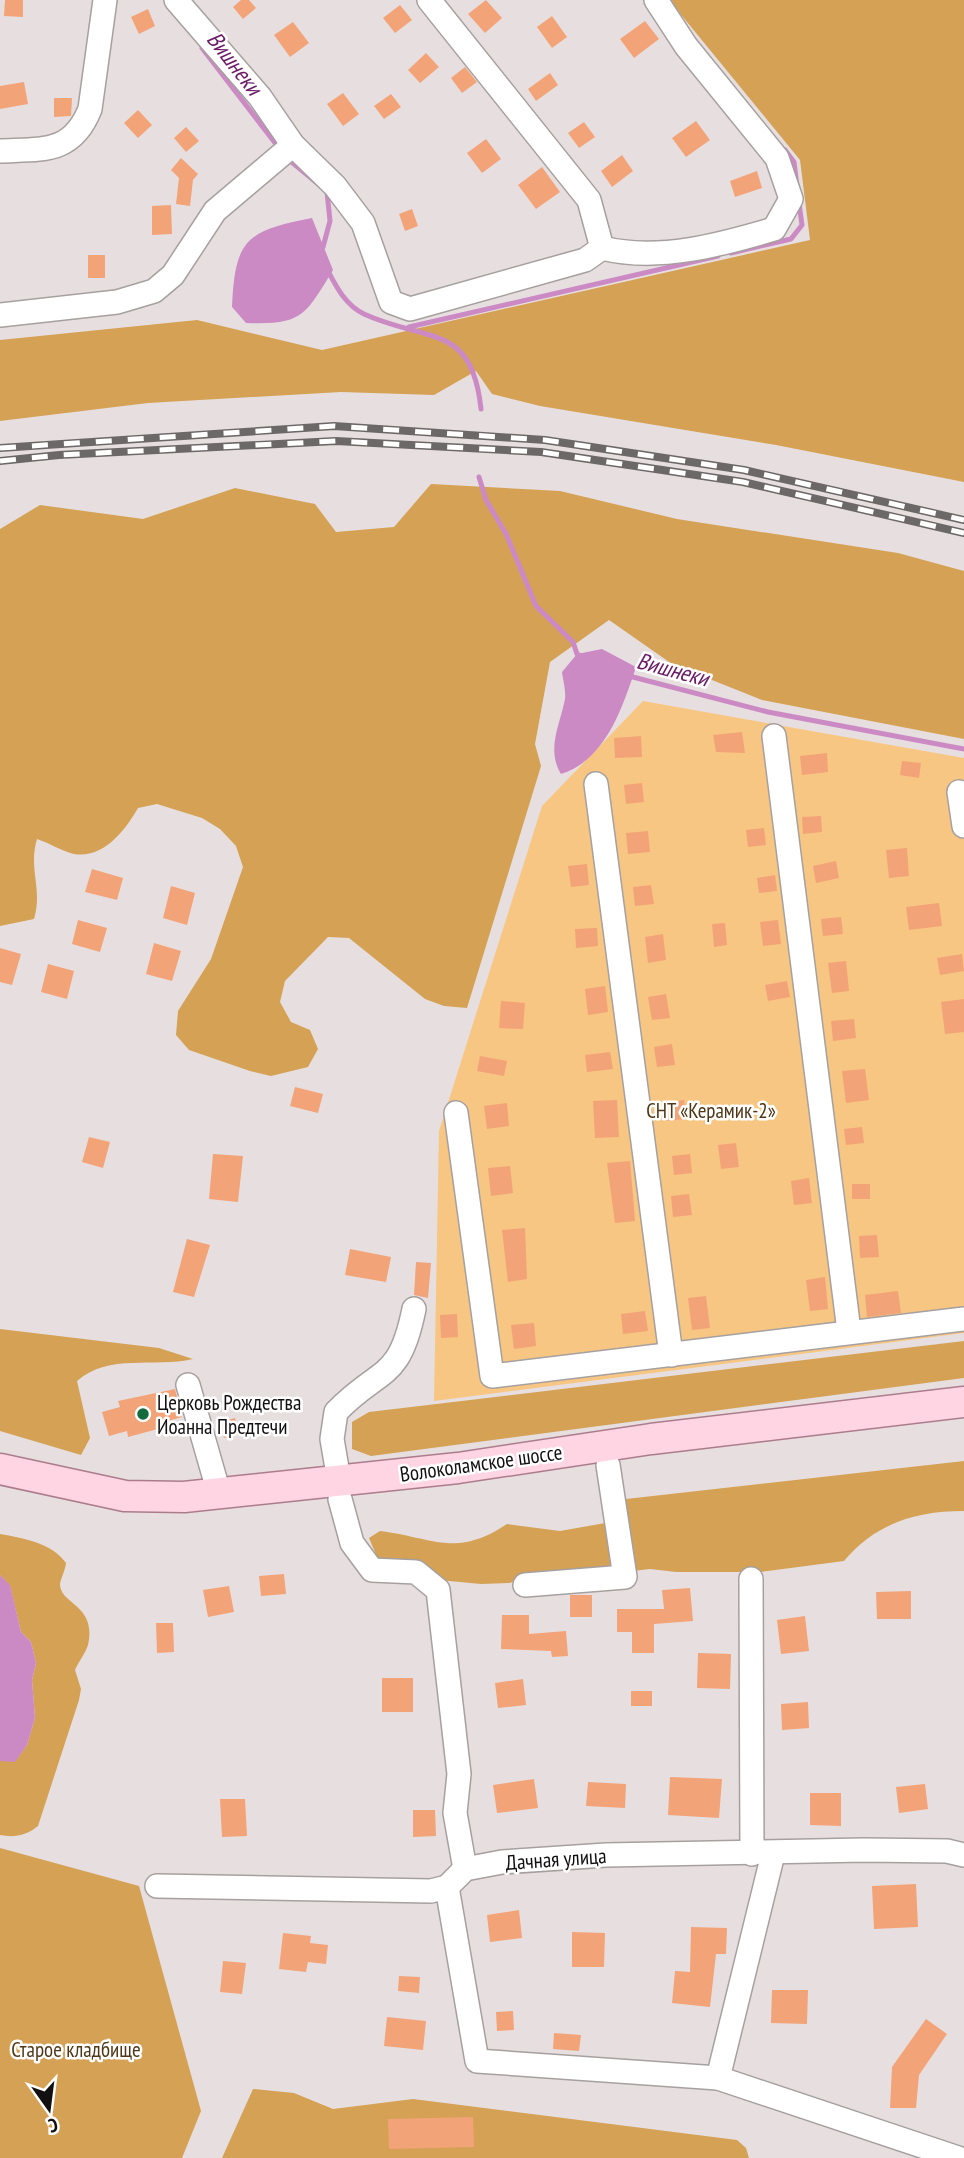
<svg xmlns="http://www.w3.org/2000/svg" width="964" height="2158" viewBox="0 0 964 2158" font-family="'PT Sans Narrow',sans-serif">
  <rect width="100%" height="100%" fill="#e7dfdf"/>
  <!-- green -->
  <polygon fill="#f7c682" points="643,701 964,758 964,1333 434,1401 439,1131 542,806"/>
  <!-- forest -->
  <g fill="#d4a155">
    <polygon points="669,0 964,0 964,482 776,445 540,406 492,394 476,371 434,395 341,392 148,403 0,421 0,340 197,320 322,350 810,240 800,160"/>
    <path d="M431,484L560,491L677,519L898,553L964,571V739L762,700L672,664L609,620L550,662L535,744L541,766L467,1008L444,1006L425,999L349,938L328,937L285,981L280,1002L291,1022L310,1030L318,1049L308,1067L271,1076L250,1071L189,1050L176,1035L178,1011L211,959L243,867L236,846L220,829L202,818L157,804L138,808C126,829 104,859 74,854C62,851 49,843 37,839C28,869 43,889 34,919L0,926V529L40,505L143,519L235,488L315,504L336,532L394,527Z"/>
    <path d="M0,1329L159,1348L193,1359C154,1368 109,1353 77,1381L90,1438L81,1455L0,1431Z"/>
    <polygon points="964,1341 964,1378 371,1456 352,1449 352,1422 369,1412"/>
    <path d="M964,1461V1511C916,1511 876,1523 844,1561L760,1572H676L650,1569L565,1579L537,1576L509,1583L481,1584L396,1576L377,1557L369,1538L380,1531C435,1538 456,1558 507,1524L560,1531L611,1522L626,1499Z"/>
    <path d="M0,1534C23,1538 52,1543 66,1563C65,1571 61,1578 60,1584C60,1605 97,1604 88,1645C85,1654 79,1661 75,1670L81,1689L79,1700L38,1826C27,1835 15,1838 0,1835V1761H15L27,1745L35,1718L32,1680L36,1663L31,1642L21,1632L10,1586L0,1575Z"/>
    <polygon points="0,1848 139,1886 201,2111 182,2158 0,2158"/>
    <polygon points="253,2089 294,2093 333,2109 413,2099 737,2140 746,2148 749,2158 222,2158"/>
  </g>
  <!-- water -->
  <g fill="#cc8ac5">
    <path d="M312,218L333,270C305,316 302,325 246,323L232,307C235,239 246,231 312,218Z"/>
    <path d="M602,649L636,667C623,706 606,760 561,774C546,749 560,725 565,699C566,691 563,680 562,672L577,654Z"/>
    <polygon points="0,1575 10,1585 21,1632 31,1642 36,1663 32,1680 35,1718 27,1745 15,1762 0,1761"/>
  </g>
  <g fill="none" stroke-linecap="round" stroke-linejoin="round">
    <!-- stream -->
    <g stroke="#cc8ac5" stroke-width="5">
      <polyline points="202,48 279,148"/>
      <polyline points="785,150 794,162 797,186"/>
      <polyline points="288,159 317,183"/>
      <polyline points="323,247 330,221 327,192"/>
      <polyline points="731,253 791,239 802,225 799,203"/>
      <path d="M327,269C336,286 345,305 364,314C427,343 472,322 481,409"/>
      <polyline points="409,327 718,256"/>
      <polyline points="479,477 486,500 506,534 536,606 573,642 577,654 581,656"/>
      <polyline points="629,676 768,712 964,749"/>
    </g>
  </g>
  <!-- building -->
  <g fill="#f3a378">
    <polygon points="5,0 23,0 23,17 4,16"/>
    <polygon points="241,0 249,0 256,8 243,19 233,7"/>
    <polygon points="486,0 502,18 485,33 468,14"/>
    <polygon points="400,5 412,20 395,33 383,18"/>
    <polygon points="148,9 155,26 139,34 131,17"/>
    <polygon points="552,16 567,37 552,48 537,27"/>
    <polygon points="645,21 659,39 634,58 620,39"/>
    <polygon points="293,22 309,43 290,57 274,35"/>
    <polygon points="426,53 439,67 420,83 408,70"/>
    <polygon points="465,67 477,82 462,93 451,78"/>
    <polygon points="550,73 558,85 536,101 528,89"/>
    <polygon points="24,82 28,104 0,109 0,86"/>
    <polygon points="343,93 359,114 343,126 327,104"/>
    <polygon points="391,94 401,107 384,119 374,106"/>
    <polygon points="54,98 72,98 71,116 54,117"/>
    <polygon points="138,110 152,125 138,138 124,123"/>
    <polygon points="696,121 710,140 686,157 672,138"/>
    <polygon points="584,122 595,137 579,148 568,133"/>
    <polygon points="186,127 199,141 186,152 174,138"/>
    <polygon points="486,139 501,159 482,173 467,153"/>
    <polygon points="622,155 633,171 612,187 601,171"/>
    <polygon points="181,158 198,174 193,180 190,206 176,204 179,178 171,170"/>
    <polygon points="542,167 560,192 536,209 518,185"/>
    <polygon points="757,171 762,188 735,197 730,181"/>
    <polygon points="171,205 172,234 152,235 152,206"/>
    <polygon points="412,209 418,226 405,231 399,214"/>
    <rect x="88" y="255" width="17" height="23"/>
    <polygon points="742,732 745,753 716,752 713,735"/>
    <polygon points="641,736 642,757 615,758 614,738"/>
    <polygon points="827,753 828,772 802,775 800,756"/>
    <polygon points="902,761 921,763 919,778 900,775"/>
    <polygon points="642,783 644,802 626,804 624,785"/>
    <polygon points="821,816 822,832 803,834 802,817"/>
    <polygon points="764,828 766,845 748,847 746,830"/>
    <polygon points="648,831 650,852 628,854 626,833"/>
    <polygon points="907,848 909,876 889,878 886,850"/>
    <polygon points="836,861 839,878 816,883 813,866"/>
    <polygon points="587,864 589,885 571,887 568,866"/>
    <polygon points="92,869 123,878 117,900 85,892"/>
    <polygon points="775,875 777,891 759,893 757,878"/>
    <polygon points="651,885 654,904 635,906 633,887"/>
    <polygon points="171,886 195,893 187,925 163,918"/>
    <polygon points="939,903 942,926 909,930 906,907"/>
    <polygon points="841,917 843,934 823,936 821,919"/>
    <polygon points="78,920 107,928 100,952 72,944"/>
    <polygon points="778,920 781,944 763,946 760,922"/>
    <polygon points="725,923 727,945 714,947 712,924"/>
    <polygon points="597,928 598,946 576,948 575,929"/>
    <polygon points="663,934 666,960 648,963 645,937"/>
    <polygon points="154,943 181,951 172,981 146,974"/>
    <polygon points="0,948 21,954 12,985 0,982"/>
    <polygon points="962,954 964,971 940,975 937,958"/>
    <polygon points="846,961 849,991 832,993 828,963"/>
    <polygon points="48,964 74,971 67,999 41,992"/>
    <polygon points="787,981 790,997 768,1001 765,985"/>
    <polygon points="605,986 608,1012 588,1015 585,989"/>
    <polygon points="666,994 670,1018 652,1020 648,997"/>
    <polygon points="964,999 964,1032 945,1034 941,1002"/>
    <polygon points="501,1001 525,1003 523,1029 499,1028"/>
    <polygon points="854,1019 856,1038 833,1041 831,1021"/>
    <polygon points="672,1044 675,1065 657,1067 654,1047"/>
    <polygon points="610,1052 613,1069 587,1072 585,1055"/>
    <polygon points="480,1056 507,1061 504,1076 477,1071"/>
    <polygon points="865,1069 869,1100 846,1103 842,1071"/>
    <polygon points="295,1087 323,1094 318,1113 290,1106"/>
    <polygon points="617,1100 619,1137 595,1138 593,1101"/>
    <polygon points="684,1100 686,1119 665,1121 663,1103"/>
    <polygon points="507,1103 509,1126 487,1129 484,1106"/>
    <polygon points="862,1127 864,1143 846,1145 844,1129"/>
    <polygon points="89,1137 110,1142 103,1168 82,1162"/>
    <polygon points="736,1143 739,1167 721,1169 718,1145"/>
    <polygon points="213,1154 243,1156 238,1202 209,1199"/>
    <polygon points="690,1154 692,1173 674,1175 672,1156"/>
    <polygon points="630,1161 635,1221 615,1223 607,1163"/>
    <polygon points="510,1166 513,1193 491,1196 488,1168"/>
    <polygon points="809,1178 812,1203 794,1205 791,1181"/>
    <rect x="852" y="1184" width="18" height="15"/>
    <polygon points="689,1194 692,1215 673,1217 671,1196"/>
    <polygon points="525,1228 527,1279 508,1282 502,1230"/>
    <polygon points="877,1235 879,1257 860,1258 859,1236"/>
    <polygon points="187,1239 210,1245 194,1297 173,1292"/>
    <polygon points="350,1249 391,1257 386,1282 345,1275"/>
    <polygon points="416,1262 431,1263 428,1298 414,1295"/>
    <polygon points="825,1277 828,1309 810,1311 806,1280"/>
    <polygon points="898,1291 901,1313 867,1317 865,1295"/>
    <polygon points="706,1296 710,1328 692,1330 688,1298"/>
    <polygon points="645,1311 648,1331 623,1334 621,1314"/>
    <polygon points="457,1314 458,1337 441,1338 440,1315"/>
    <polygon points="534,1323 536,1346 514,1349 511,1325"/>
    <polygon points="175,1389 182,1417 157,1424 158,1429 128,1437 127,1431 109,1436 102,1412 120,1407 118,1401"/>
    <polygon points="235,1418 239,1434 224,1438 220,1422"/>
    <polygon points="284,1574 286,1594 261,1596 259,1576"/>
    <polygon points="229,1586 234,1612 208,1617 203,1590"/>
    <polygon points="690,1588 693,1621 654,1624 654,1653 632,1653 632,1632 617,1632 617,1609 664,1609 662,1590"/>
    <polygon points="911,1591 911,1619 877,1619 876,1592"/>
    <rect x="570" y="1595" width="22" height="22"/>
    <polygon points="502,1615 529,1615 529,1634 566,1631 568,1656 552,1657 551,1651 501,1649"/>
    <polygon points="805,1616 809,1651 781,1654 777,1620"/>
    <polygon points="156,1623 173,1623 174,1652 157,1653"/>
    <polygon points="698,1653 731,1654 730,1689 697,1688"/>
    <rect x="382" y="1678" width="31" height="34"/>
    <polygon points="523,1679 526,1705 498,1708 495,1683"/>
    <rect x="631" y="1691" width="21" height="15"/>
    <polygon points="808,1702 809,1728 782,1730 781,1704"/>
    <polygon points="670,1777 722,1779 719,1818 668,1815"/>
    <polygon points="534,1779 538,1808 497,1813 493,1785"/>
    <polygon points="588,1782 626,1784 625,1808 586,1806"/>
    <polygon points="925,1784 928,1809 899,1813 896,1787"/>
    <polygon points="810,1793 841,1793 841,1826 810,1825"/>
    <polygon points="220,1799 245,1799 247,1836 222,1837"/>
    <polygon points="413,1810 435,1810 436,1836 413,1837"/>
    <polygon points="916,1884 918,1927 874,1929 872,1886"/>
    <polygon points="519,1910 522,1938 490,1942 487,1915"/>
    <polygon points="691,1927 727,1928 726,1954 716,1954 710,2007 672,2003 675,1971 690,1972"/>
    <polygon points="572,1932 605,1933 604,1967 572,1967"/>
    <polygon points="283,1933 311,1936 310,1943 328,1945 326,1964 308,1962 306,1972 279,1969"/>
    <polygon points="223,1961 246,1963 242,1994 220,1992"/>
    <polygon points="399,1976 420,1977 419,1993 398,1991"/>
    <polygon points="772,1990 808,1990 807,2024 771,2023"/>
    <polygon points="513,2011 514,2030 497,2031 496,2012"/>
    <polygon points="387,2017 426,2021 423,2050 384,2046"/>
    <polygon points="926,2019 947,2034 919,2075 916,2108 890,2108 892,2067"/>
    <polygon points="554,2033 581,2035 579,2051 553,2049"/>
    <polygon points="473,2117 474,2147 389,2149 388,2119"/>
  </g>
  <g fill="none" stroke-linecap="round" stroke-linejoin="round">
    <!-- minor casing -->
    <g stroke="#a6a09f" stroke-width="26">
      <g id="minor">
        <polyline points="176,0 260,97 293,145 335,186 363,223 391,302 410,309 585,260 602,248 589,200 429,0"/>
        <path d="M0,151C43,149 72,154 90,109L105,0"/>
        <path d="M602,248C658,262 720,245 774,229L791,199L777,158L686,46L656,0"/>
        <polyline points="0,315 117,302 154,291 173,275 215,211 293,145"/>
        <polyline points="774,736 849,1331"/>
        <polyline points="596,784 671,1355"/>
        <polyline points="959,792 964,826"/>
        <polyline points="456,1113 492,1376 964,1319"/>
        <polyline points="188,1385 219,1493"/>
        <path d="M339,1480L332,1439L336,1412C380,1366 399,1383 414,1309"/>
        <polyline points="340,1499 352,1543 372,1570 416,1572 438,1590 459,1774 455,1813 465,1869"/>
        <polyline points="751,1579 752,1854"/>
        <polyline points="525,1585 625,1577 608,1465"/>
        <polyline points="157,1886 431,1891 447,1887 465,1869 502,1862 606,1855 864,1850 947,1851 964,1855"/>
        <polyline points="447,1887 477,2061 718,2078 958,2158"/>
        <polyline points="718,2078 773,1854"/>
      </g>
    </g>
    <!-- major casing -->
    <g stroke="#ac7c8c" stroke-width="33">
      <polyline id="major" points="0,1469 125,1496 184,1497 458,1468 651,1439 964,1402"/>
    </g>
    <!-- minor -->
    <use href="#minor" stroke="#fff" stroke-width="23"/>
    <!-- major -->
    <use href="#major" stroke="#ffd4e3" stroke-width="30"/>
    <!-- rail casing -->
    <g stroke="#6d6868" stroke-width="8">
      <g id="rail">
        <polyline points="0,448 334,426 545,440 744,470 964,520"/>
        <polyline points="0,461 59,455 336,441 541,452 743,482 964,533"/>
      </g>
    </g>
    <!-- rail -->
    <use href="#rail" stroke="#fff" stroke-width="5" stroke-dasharray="16" stroke-linecap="butt"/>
  </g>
  <!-- markers -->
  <circle fill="#146a3c" stroke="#fff" stroke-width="2.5" cx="143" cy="1414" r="7"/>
  <g text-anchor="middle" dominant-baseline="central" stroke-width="5" stroke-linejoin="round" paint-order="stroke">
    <!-- park labels -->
    <g font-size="21" fill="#4e3818" stroke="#fff">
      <text x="711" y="1110">СНТ «Керамик-2»</text>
      <text x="76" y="2049">Старое кладбище</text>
    </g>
    <!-- poi labels -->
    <g font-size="21" fill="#110f0f" stroke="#fff" text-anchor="start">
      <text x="157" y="1402">Церковь Рождества<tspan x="157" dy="24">Иоанна Предтечи</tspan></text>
    </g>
    <!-- street labels -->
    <g font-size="21" fill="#110f0f" stroke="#fff">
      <text transform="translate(481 1463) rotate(-8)">Волоколамское шоссе</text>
      <text transform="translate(556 1859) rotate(-4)">Дачная улица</text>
    </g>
    <!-- water labels -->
    <g font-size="23" font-style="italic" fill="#6a1c66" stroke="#fff">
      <text transform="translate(235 63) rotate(52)">Вишнеки</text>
      <text transform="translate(673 669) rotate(15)">Вишнеки</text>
    </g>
  </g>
  <!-- north arrow -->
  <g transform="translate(49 2109) rotate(166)" stroke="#ffffff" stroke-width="5" paint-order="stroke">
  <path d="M0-5L12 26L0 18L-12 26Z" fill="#110f0f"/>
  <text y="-10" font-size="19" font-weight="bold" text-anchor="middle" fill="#110f0f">С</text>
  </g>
</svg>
